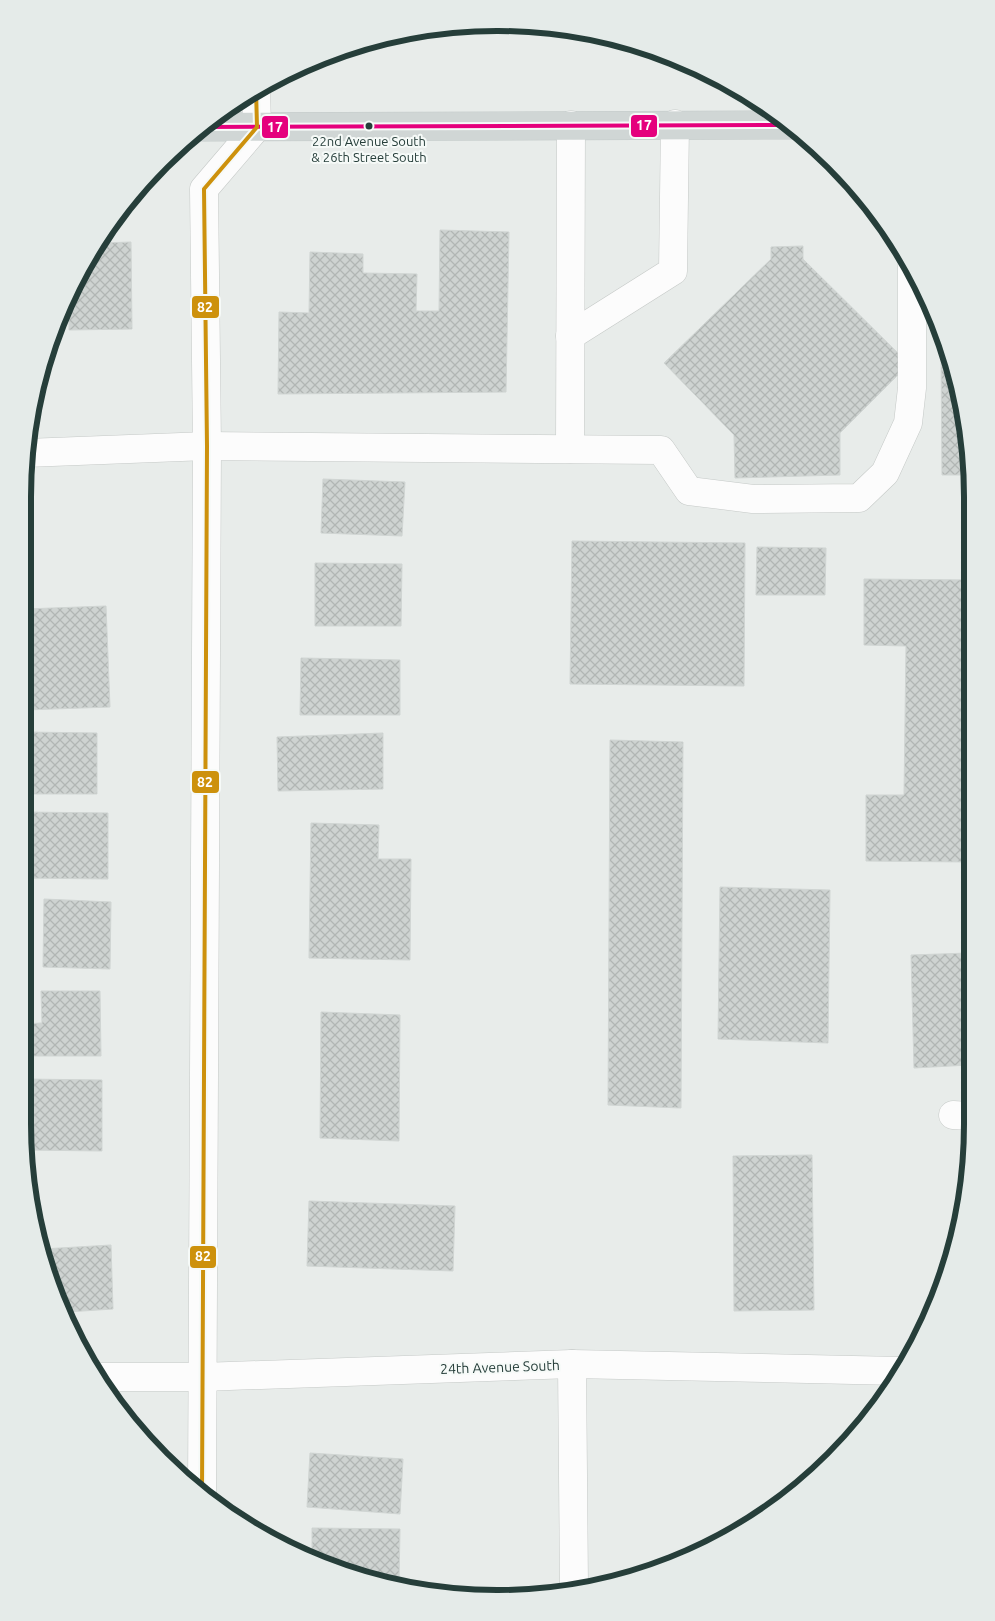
<svg xmlns="http://www.w3.org/2000/svg" width="995" height="1621" viewBox="0 0 995 1621" font-family="Ubuntu,sans-serif">
  <defs>
    <pattern id="building-cross-hatch" width="8" height="8" patternUnits="userSpaceOnUse" patternTransform="scale(1.25)"><rect width="8" height="8" fill="#ced3d1"/><path d="M0 0l8 8M0 8l8-8" fill="none" stroke="#b1b6b4"/></pattern>
  </defs>
  <rect width="100%" height="100%" fill="#e8ecea"/>
  <!-- building -->
  <g fill="url(#building-cross-hatch)" stroke="#d0d5d3">
    <polygon points="440,230 509,232 506,392 278,394 279,312 309,313 310,252 363,254 363,273 417,274 416,311 439,311"/>
    <polygon points="131,242 132,329 69,330 69,298 101,243"/>
    <polygon points="803,246 803,259 909,364 840,433 840,475 735,478 734,435 664,363 771,259 771,247"/>
    <polygon points="941,352 949,352 971,466 971,475 942,475"/>
    <polygon points="323,479 405,482 402,536 321,533"/>
    <polygon points="572,541 745,543 744,686 570,684"/>
    <polygon points="757,547 826,548 825,595 756,595"/>
    <polygon points="315,563 402,564 401,626 315,626"/>
    <polygon points="864,579 971,580 970,862 866,861 866,795 904,795 906,646 864,645"/>
    <polygon points="106,606 110,707 25,710 26,609"/>
    <polygon points="301,658 400,660 400,715 300,715"/>
    <polygon points="25,732 97,733 97,794 24,794"/>
    <polygon points="383,733 383,789 278,791 277,737"/>
    <polygon points="610,740 683,742 681,1108 608,1105"/>
    <polygon points="24,812 108,813 108,879 24,878"/>
    <polygon points="311,823 379,825 378,859 411,859 410,960 309,958"/>
    <polygon points="720,887 830,890 828,1043 718,1039"/>
    <polygon points="44,899 111,902 110,969 43,967"/>
    <polygon points="969,953 969,1065 914,1068 911,955"/>
    <polygon points="41,991 100,991 101,1056 23,1056 23,1024 42,1023"/>
    <polygon points="321,1012 400,1015 399,1141 320,1138"/>
    <polygon points="23,1079 102,1080 102,1151 27,1150 22,1124"/>
    <polygon points="812,1155 814,1310 734,1311 733,1156"/>
    <polygon points="309,1201 455,1206 453,1271 307,1266"/>
    <polygon points="111,1245 113,1309 67,1312 48,1276 43,1249"/>
    <polygon points="310,1453 403,1459 400,1514 307,1507"/>
    <polygon points="312,1528 400,1529 399,1582 345,1573 312,1556"/>
  </g>
  <g fill="none" stroke-linecap="round" stroke-linejoin="round">
    <!-- minor casing -->
    <g stroke="#c5c9c7" stroke-width="29">
      <g id="minor">
        <polyline points="570,336 673,271 675,124"/>
        <polyline points="570,449 571,125"/>
        <polyline points="26,453 207,446 661,450 689,491 753,499 859,498 885,473 908,423 912,388 912,267"/>
        <polyline points="953,1115 969,1116"/>
        <polyline points="572,1364 574,1586"/>
        <polyline points="102,1377 202,1377 572,1364 899,1371"/>
        <polyline points="202,1494 207,446 204,189 257,127 256,89"/>
      </g>
    </g>
    <!-- major casing -->
    <g stroke="#c3cac9" stroke-width="29">
      <polyline id="major" points="203,127 791,125"/>
    </g>
    <!-- minor -->
    <use href="#minor" stroke="#fcfcfc" stroke-width="28"/>
    <!-- major -->
    <use href="#major" stroke="#d0d6d5" stroke-width="28"/>
    <!-- bus-1 casing -->
    <g stroke="#f6faf8" stroke-width="8">
      <polyline id="bus-1" points="203,127 791,125"/>
    </g>
    <!-- bus-2 casing -->
    <g stroke="#f6faf8" stroke-width="8">
      <polyline id="bus-2" points="202,1494 207,446 204,189 257,127 256,89"/>
    </g>
    <!-- bus-1 -->
    <use href="#bus-1" stroke="#e5007d" stroke-width="4"/>
    <!-- bus-2 -->
    <use href="#bus-2" stroke="#cd910c" stroke-width="4"/>
  </g>
  <!-- markers -->
  <circle fill="#263e3a" stroke="#f6faf8" stroke-width="2" cx="369" cy="126" r="4.5"/>
  <g text-anchor="middle" dominant-baseline="central" stroke-width="4" stroke-linejoin="round" paint-order="stroke">
    <!-- bus labels -->
    <g font-size="13" fill="#263e3a" stroke="#f6faf8">
      <text x="369" y="141">22nd Avenue South<tspan x="369" dy="16">&amp; 26th Street South</tspan></text>
    </g>
    <!-- street labels -->
    <g font-size="14" fill="#263e3a" stroke="#f6faf8">
      <text transform="translate(500 1367) rotate(-2)">24th Avenue South</text>
    </g>
  </g>
  <!-- crop -->
  <path d="M0 0H995V1621H0ZM497 31H498A466 466 0 0 1 964 497V1124A466 466 0 0 1 498 1590H497A466 466 0 0 1 31 1124V497A466 466 0 0 1 497 31Z" fill="#e5ebe9" fill-rule="evenodd"/>
  <path fill="none" stroke="#263e3a" stroke-width="6" d="M497 31H498A466 466 0 0 1 964 497V1124A466 466 0 0 1 498 1590H497A466 466 0 0 1 31 1124V497A466 466 0 0 1 497 31Z"/>
  <g stroke="#f6faf8" stroke-width="2">
    <rect x="630" y="114" width="28" height="24" rx="5" fill="#e5007d"/>
    <rect x="261" y="115" width="28" height="24" rx="5" fill="#e5007d"/>
    <rect x="191" y="295" width="29" height="24" rx="5" fill="#cd910c"/>
    <rect x="191" y="770" width="29" height="24" rx="5" fill="#cd910c"/>
    <rect x="189" y="1245" width="28" height="24" rx="5" fill="#cd910c"/>
  </g>
  <g font-size="14" text-anchor="middle" font-weight="bold" fill="#fff">
    <text x="644" y="130">17</text>
    <text x="275" y="132">17</text>
    <text x="205" y="312">82</text>
    <text x="205" y="787">82</text>
    <text x="203" y="1261">82</text>
  </g>
</svg>
